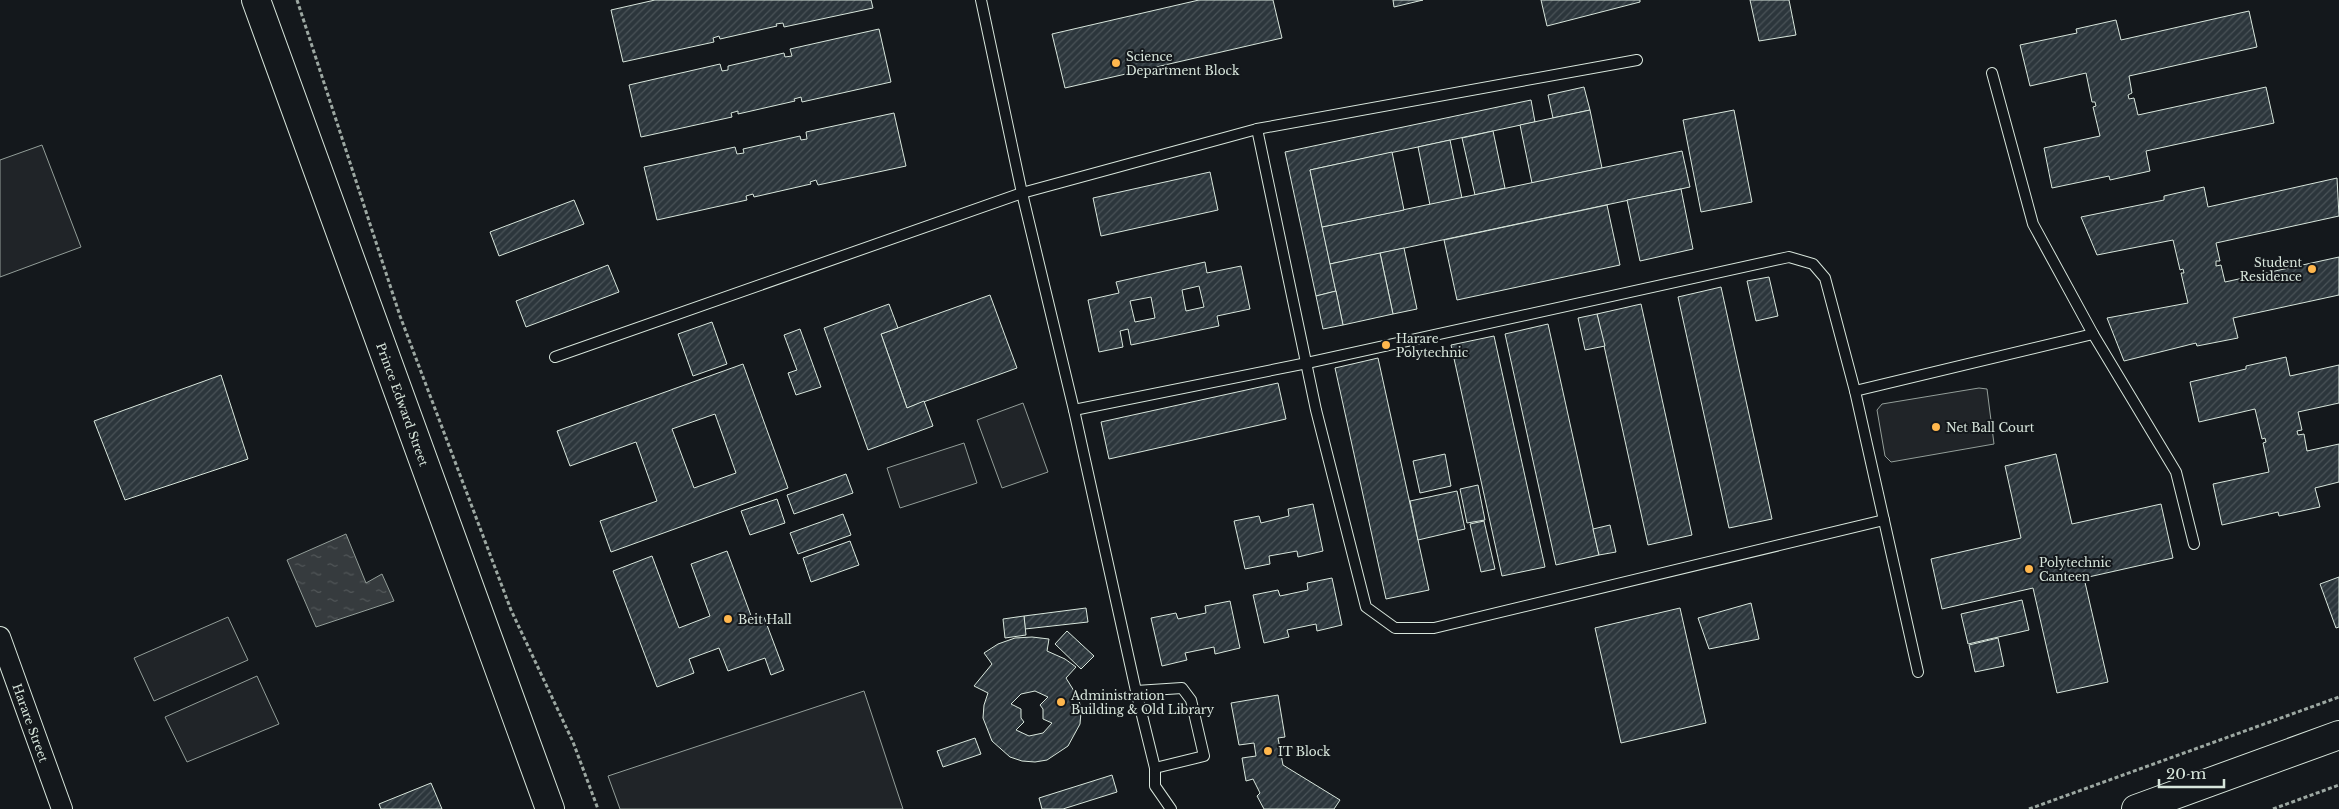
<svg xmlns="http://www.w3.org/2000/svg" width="2339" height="809" viewBox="0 0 2339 809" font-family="'Libre Baskerville',serif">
  <defs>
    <pattern id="water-ripples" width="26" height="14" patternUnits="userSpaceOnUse" patternTransform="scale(1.25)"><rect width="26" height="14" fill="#363b3e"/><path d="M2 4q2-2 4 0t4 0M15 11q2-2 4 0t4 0" fill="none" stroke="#525759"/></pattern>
    <pattern id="building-hatch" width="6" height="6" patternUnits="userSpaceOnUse" patternTransform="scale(1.25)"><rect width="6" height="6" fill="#2c363c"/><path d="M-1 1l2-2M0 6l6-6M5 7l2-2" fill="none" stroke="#4a5358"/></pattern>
  </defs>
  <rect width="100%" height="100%" fill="#14181c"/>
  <!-- park -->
  <g fill="#202428" stroke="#939e99">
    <polygon points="42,145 81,247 0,277 0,160"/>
    <polygon points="1979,388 1987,389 1994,444 1891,462 1885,456 1877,410 1882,404"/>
    <polygon points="1023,403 1048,472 1002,488 977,420"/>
    <polygon points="964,443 977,483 900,508 887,468"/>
    <polygon points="228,617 248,660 154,701 134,658"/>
    <polygon points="257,676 279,724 187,762 165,717"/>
    <polygon points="864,691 903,809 620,809 608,776"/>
  </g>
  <!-- water -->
  <polygon fill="url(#water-ripples)" stroke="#939e99" points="346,534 366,583 382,574 394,601 316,627 287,560"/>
  <!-- building -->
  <g fill="url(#building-hatch)" stroke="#d8e6dc" fill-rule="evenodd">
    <polygon points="655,0 871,0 873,8 784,27 783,23 776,24 777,26 720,39 719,36 713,38 714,42 623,62 611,10"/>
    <polygon points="1199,0 1273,0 1282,38 1065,88 1052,34"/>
    <polygon points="1393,0 1423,0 1394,7"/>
    <polygon points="1541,0 1640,0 1640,2 1547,26"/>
    <polygon points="1750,0 1789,0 1796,35 1759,41"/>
    <polygon points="2249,11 2257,47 2129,76 2132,93 2128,95 2129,99 2134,98 2138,115 2266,87 2274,123 2146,151 2150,171 2110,180 2109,176 2052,188 2044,148 2100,136 2093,107 2096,106 2095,102 2092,102 2086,73 2030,86 2020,45 2077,33 2076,29 2116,20 2121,40"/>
    <polygon points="879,29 891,82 802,102 801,97 794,99 795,101 738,114 738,111 731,113 732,117 641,137 629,85 720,64 722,71 728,70 728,66 784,53 785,57 792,56 790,49"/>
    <polygon points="1584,87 1590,110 1553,118 1548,95"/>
    <polygon points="1531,100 1535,122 1310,170 1336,291 1316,296 1285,152"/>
    <polygon points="1590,110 1602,168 1532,183 1520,125"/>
    <polygon points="1734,110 1752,202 1701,212 1683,120"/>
    <polygon points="894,113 906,166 818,185 816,180 810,182 811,184 754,197 753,194 746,196 747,200 657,220 644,167 735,147 737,154 744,153 743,149 800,136 801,140 807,139 806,132"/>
    <polygon points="1493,131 1505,188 1475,195 1462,138"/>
    <polygon points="1450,140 1462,198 1430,205 1418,147"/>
    <polygon points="1682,151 1690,187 1330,264 1322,227"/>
    <polygon points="1392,152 1404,210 1322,227 1310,170"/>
    <polygon points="1210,172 1218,210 1101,236 1093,198"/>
    <polygon points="2337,178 2339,216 2216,243 2220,261 2216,261 2216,266 2221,265 2225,282 2339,257 2339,295 2233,318 2238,338 2197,346 2196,343 2124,361 2107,318 2188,303 2181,273 2184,273 2183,269 2180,270 2173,240 2097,255 2081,217 2164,200 2164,196 2204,187 2208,207"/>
    <polygon points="1681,189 1693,249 1640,261 1627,200"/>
    <polygon points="574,200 584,224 499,256 490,232"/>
    <polygon points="1607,205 1620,265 1457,300 1444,240"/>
    <polygon points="1404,248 1417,309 1393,314 1380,253"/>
    <polygon points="1380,253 1393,314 1343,325 1330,264"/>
    <path d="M1205,262L1207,273L1241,266L1250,309L1217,316L1219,326L1131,345L1128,329L1120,331L1123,347L1099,352L1088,300L1119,293L1116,282ZM1199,286L1204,307L1186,311L1182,290ZM1151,297L1155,318L1135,322L1130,301Z"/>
    <polygon points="608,265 619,292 526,327 516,301"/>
    <polygon points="1769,277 1778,316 1756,321 1747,281"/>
    <polygon points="1721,287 1772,519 1729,528 1678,297"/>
    <polygon points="1336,291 1343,325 1323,329 1316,296"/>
    <polygon points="990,295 1017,368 907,408 881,334"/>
    <polygon points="889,304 898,328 881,334 907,408 924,401 933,426 868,450 824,328"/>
    <polygon points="1641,304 1692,535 1648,545 1597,314"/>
    <polygon points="1597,314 1605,346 1585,350 1578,318"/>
    <polygon points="712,322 727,364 693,376 678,334"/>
    <polygon points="1548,324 1599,555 1556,565 1505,334"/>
    <polygon points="800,329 821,387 796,395 788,373 797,370 784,335"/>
    <polygon points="1494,336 1545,567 1502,576 1451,345"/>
    <polygon points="2286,357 2290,376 2339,365 2339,403 2298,412 2302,430 2297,431 2298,435 2304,434 2307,451 2339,444 2339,482 2315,488 2320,507 2279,516 2278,512 2222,525 2213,484 2269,472 2263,443 2266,442 2265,438 2262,439 2255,409 2199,422 2190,382 2246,369 2246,366"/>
    <polygon points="1378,358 1429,590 1386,599 1335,368"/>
    <path d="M743,364L788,488L611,552L600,521L657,501L636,442L570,466L557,431ZM715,414L736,473L694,488L672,429Z"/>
    <polygon points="221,375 248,459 125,500 94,421"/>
    <polygon points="1278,383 1286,419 1109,459 1101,422"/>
    <polygon points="1445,454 1451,486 1420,493 1413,461"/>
    <polygon points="2056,454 2072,524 2161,504 2173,558 2084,578 2108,682 2057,693 2033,588 1942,609 1931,559 2021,538 2005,466"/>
    <polygon points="846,474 853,493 794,514 787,495"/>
    <polygon points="1478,485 1485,520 1467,523 1460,489"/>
    <polygon points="1457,491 1465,529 1418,540 1410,501"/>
    <polygon points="777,499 785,523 750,535 741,511"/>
    <polygon points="1313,504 1323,551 1298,557 1297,551 1269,556 1270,564 1245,569 1234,521 1259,516 1261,523 1289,516 1288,509"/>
    <polygon points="843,514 851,535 798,554 790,533"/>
    <polygon points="1484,521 1495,569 1481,572 1470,524"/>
    <polygon points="1610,525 1616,552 1599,555 1593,529"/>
    <polygon points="850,541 859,565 811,582 803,558"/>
    <polygon points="727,551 753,621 764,617 784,670 771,675 765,658 728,671 719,648 689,659 694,673 657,687 613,571 652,556 679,628 710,616 691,564"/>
    <polygon points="2339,577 2339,627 2336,628 2320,584"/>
    <polygon points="1332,578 1342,625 1317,631 1316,624 1287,630 1289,637 1264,643 1253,595 1278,590 1280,596 1308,590 1307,583"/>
    <polygon points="2022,600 2029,630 1968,644 1961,614"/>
    <polygon points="1230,601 1240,648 1215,654 1214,647 1185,653 1187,660 1162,666 1151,618 1176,613 1178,619 1206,613 1205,606"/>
    <polygon points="1751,603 1759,639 1709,649 1698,618"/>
    <polygon points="1086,608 1088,622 1025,629 1024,616"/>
    <polygon points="1680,608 1706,723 1621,743 1595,628"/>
    <polygon points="1024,616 1026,635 1005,638 1003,619"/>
    <polygon points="1067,631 1094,656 1081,669 1055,644"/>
    <path d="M1032,637L1049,639L1047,651L1065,659L1076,667L1066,678L1079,699L1081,712L1080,724L1068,746L1047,760L1035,762L1022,761L1010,757L992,741L983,718L984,705L988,693L974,686L992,664L984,653L998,644L1015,638ZM1035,691L1048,697L1040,705L1043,709V719L1052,723L1043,733L1029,736L1016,730L1024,722L1021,718V709L1011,704L1021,694Z"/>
    <polygon points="1998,638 2004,666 1975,672 1969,645"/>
    <polygon points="1278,695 1285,737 1278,738 1283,765 1340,800 1334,809 1264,809 1257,796 1260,793 1253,779 1246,781 1242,758 1256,756 1254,743 1239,745 1231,703"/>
    <polygon points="975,738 981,754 943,767 937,751"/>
    <polygon points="1112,775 1117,792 1063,809 1042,809 1039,798"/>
    <polygon points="431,783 442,809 381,809 379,804"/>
  </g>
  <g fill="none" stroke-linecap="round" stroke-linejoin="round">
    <!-- lane casing -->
    <g stroke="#d8e6dc" stroke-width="12">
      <g id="lane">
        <polyline points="981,0 1022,193 1074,410 1136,691 1155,768 1155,786 1171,809"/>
        <polyline points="1992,73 2033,224 2093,334 2176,472 2194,544"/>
        <polyline points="1257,129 1316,410 1366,607 1395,628 1434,628 1884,520"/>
        <polyline points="555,357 1022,193 1257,129 1637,60"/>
        <polyline points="1855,391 2093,334"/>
        <polyline points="1074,410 1307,363 1789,257 1813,264 1825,278 1855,391 1918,672"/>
        <polyline points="1136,691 1182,688 1191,700 1204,756 1155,768"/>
      </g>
    </g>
    <!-- street casing -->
    <g stroke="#d8e6dc" stroke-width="22">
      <g id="street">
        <path id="s1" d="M0,637L62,809"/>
      </g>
    </g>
    <!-- secondary casing -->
    <g stroke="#d8e6dc" stroke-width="30">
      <g id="secondary">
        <path id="s2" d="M256,0L550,809"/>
        <polyline points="2136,809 2339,735"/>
      </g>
    </g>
    <!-- path -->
    <g stroke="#9da8a2" stroke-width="3" stroke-dasharray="4 2.5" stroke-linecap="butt">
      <polyline points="297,0 400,316 511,610 573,742 598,809"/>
      <polyline points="2029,809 2339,697"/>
      <polyline points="2273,809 2339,785"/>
    </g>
    <!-- lane -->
    <use href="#lane" stroke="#14181c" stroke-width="10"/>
    <!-- street -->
    <use href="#street" stroke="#14181c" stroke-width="20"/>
    <!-- secondary -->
    <use href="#secondary" stroke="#14181c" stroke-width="28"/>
  </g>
  <!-- markers -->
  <g fill="#ffb74d" stroke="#14181c" stroke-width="2">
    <circle cx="1116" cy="63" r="5"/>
    <circle cx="2312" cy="269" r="5"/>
    <circle cx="1386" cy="345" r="5"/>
    <circle cx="1936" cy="427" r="5"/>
    <circle cx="2029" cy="569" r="5"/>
    <circle cx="728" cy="619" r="5"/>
    <circle cx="1061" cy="702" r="5"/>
    <circle cx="1268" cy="751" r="5"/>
  </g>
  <g text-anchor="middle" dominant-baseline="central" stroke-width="4" stroke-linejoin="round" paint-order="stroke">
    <!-- poi labels -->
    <g font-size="12" fill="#d8e6dc" stroke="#14181c" text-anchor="start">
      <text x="1126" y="56">Science<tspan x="1126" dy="14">Department Block</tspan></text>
      <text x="2302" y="262" text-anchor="end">Student<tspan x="2302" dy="14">Residence</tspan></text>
      <text x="1396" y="338">Harare<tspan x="1396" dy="14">Polytechnic</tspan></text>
      <text x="1946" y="427">Net Ball Court</text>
      <text x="2039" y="562">Polytechnic<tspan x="2039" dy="14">Canteen</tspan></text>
      <text x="738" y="619">Beit Hall</text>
      <text x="1071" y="695">Administration<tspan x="1071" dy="14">Building &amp; Old Library</tspan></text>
      <text x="1278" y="751">IT Block</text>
    </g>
    <!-- street labels -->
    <g font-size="12" fill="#d8e6dc" stroke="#14181c">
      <text stroke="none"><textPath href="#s2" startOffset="430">Prince Edward Street</textPath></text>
      <text stroke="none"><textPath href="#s1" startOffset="91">Harare Street</textPath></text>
    </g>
  </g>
  <!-- scale -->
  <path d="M2159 779v8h65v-8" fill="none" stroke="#d8e6dc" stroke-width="2.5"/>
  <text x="2166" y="779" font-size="15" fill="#d8e6dc" stroke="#14181c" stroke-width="4" paint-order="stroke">20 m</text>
</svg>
